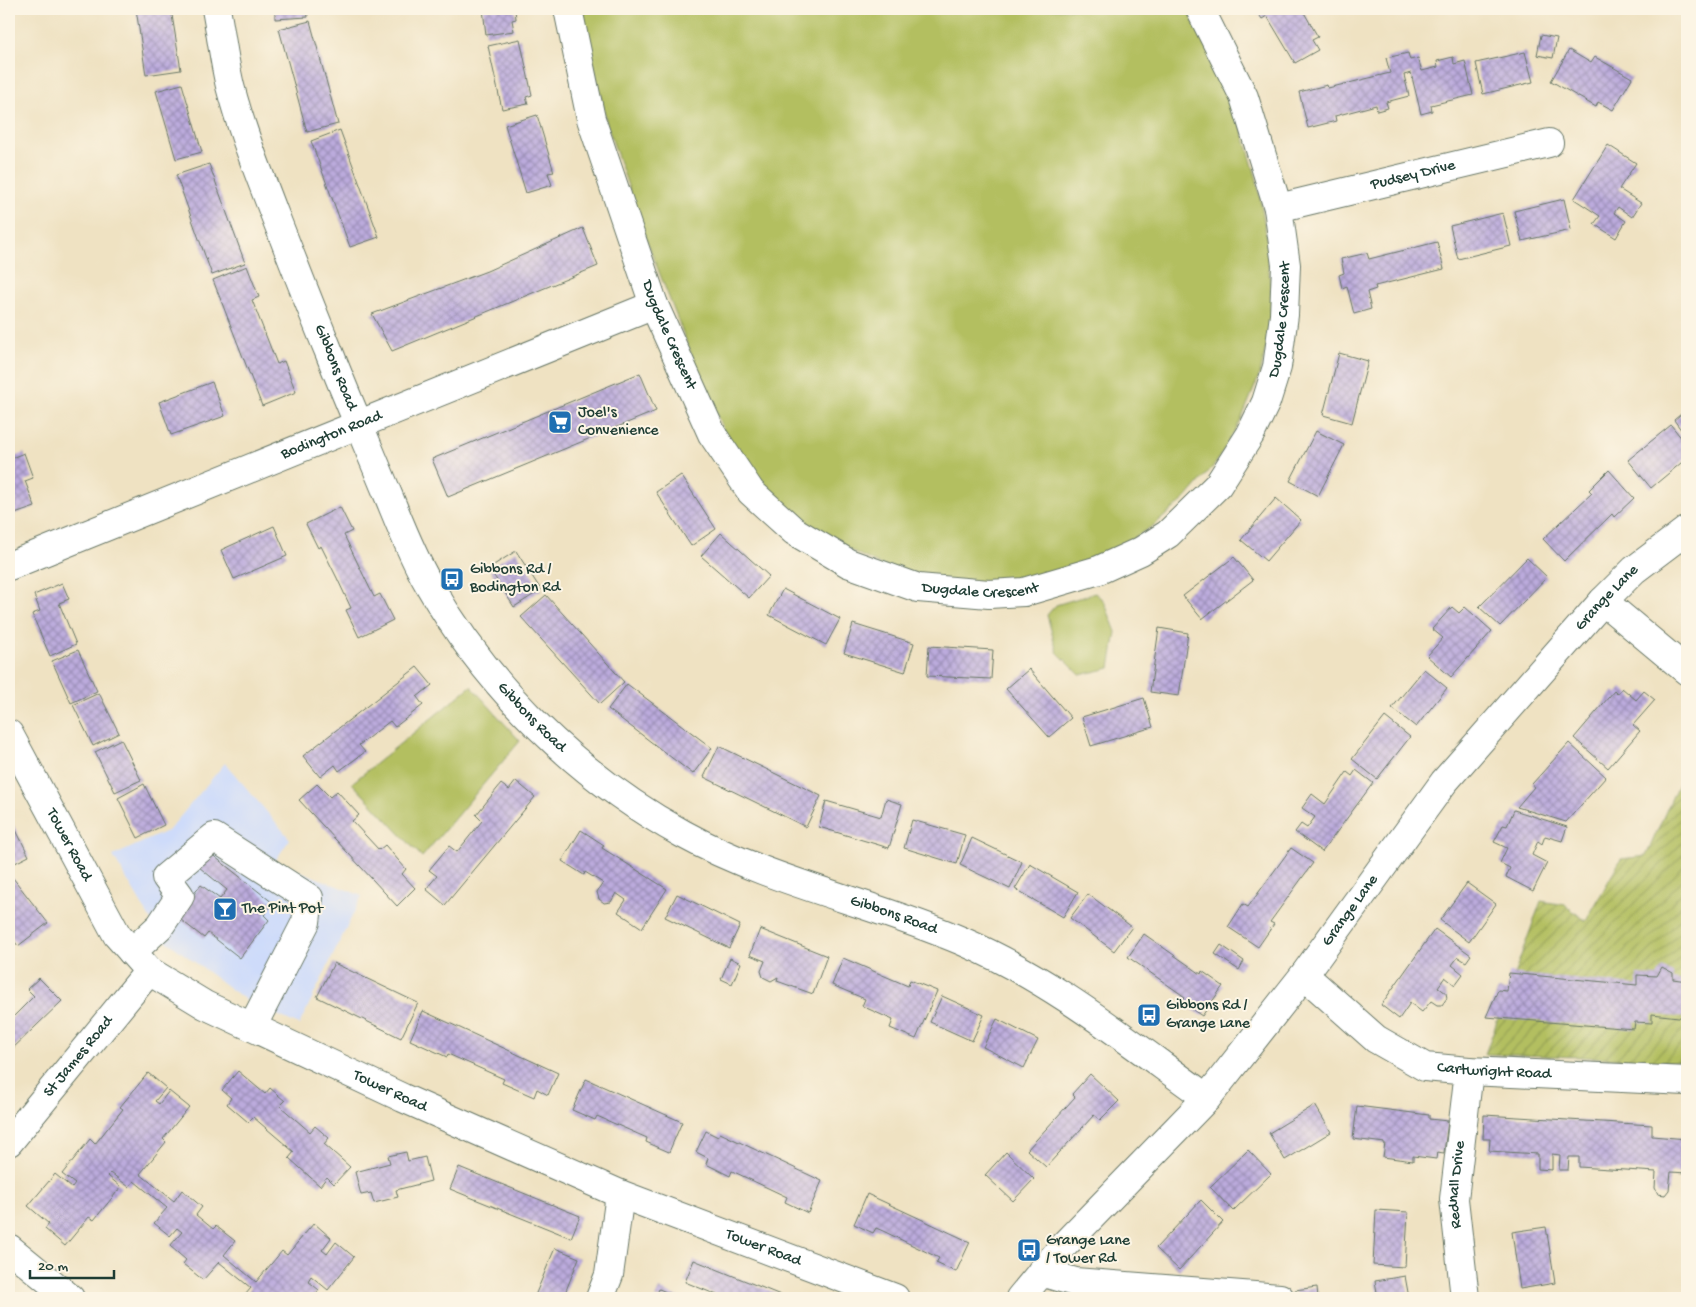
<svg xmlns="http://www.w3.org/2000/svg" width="1696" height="1307" viewBox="0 0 1696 1307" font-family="'Gochi Hand',sans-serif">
  <defs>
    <pattern id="garden-furrows" width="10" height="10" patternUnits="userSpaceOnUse" patternTransform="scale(1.25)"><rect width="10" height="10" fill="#b3bf61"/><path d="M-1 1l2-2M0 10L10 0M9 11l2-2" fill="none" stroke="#919c51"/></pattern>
    <pattern id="building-cross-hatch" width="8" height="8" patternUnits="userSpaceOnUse" patternTransform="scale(1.25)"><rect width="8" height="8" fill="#bcabdd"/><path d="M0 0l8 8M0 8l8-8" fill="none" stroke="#988cb4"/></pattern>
  </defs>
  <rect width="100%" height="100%" fill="#fcf5e5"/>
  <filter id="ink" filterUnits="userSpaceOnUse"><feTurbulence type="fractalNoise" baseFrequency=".02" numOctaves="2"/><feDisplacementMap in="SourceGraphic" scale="10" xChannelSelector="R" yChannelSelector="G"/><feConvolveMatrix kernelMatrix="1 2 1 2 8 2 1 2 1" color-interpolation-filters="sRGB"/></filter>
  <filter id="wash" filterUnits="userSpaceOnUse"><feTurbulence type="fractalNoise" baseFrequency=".0096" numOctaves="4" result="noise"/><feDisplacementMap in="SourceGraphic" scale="20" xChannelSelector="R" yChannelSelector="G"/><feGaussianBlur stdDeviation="1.12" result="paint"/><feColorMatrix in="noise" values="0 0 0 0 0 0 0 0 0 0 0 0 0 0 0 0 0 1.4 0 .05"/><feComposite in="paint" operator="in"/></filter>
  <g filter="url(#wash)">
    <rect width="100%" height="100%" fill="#efe2c2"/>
    <!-- built -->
    <polygon fill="#cedbfa" points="225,763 290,839 275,861 362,896 299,1025 247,1001 161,937 113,856 169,830"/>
    <!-- green -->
    <g fill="#b3bf61" stroke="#697e4a">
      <polygon points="582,9 1187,9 1218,69 1241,125 1257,180 1266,233 1271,294 1269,334 1260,374 1241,420 1216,463 1185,499 1154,525 1118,548 1045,577 967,585 880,565 809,529 774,497 750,471 726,436 703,384 648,244 607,125"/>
      <polygon points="1095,593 1104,601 1116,632 1110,668 1080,675 1057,652 1047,615 1056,605"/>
      <polygon points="471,686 520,741 422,857 352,783"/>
    </g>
    <!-- garden -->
    <polygon fill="url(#garden-furrows)" stroke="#697e4a" points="1687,764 1687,1061 1653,1062 1613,1058 1485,1054 1541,901 1565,905 1586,921 1621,859 1646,856"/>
    <g id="blocks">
      <!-- building -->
      <g fill="url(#building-cross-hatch)">
        <polygon points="136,9 171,9 181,70 146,75"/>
        <polygon points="275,9 307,9 308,17 275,19"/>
        <polygon points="483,9 515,9 516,19 512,20 514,31 486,35"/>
        <polygon points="1302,9 1318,37 1312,40 1318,50 1295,63 1267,16 1262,19 1256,10"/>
        <polygon points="310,21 338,124 307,132 279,29"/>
        <polygon points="1541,35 1557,38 1553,58 1537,55"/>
        <polygon points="520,39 532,95 526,97 528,104 502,109 488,46"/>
        <polygon points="1569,50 1591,63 1595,57 1632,78 1613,110 1598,102 1596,107 1551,81"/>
        <polygon points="1525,52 1533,82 1483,94 1476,63"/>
        <polygon points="1408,53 1410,60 1418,58 1422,71 1438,67 1437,61 1453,57 1454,64 1465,61 1473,95 1431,105 1432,111 1421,114 1411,73 1404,75 1409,96 1386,102 1388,108 1377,111 1376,105 1335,116 1336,121 1308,128 1299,92 1327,85 1328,88 1390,73 1386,58"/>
        <polygon points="182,84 202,152 176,159 156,91"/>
        <polygon points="537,115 554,172 548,173 552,185 526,193 505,125"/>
        <polygon points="340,130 379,237 350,247 311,141"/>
        <polygon points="1608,145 1636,163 1619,189 1641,203 1632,217 1618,207 1614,213 1626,221 1616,238 1594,224 1600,216 1574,199"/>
        <polygon points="209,164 245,263 212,275 176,175"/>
        <polygon points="1564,199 1571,230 1522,241 1514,211"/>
        <polygon points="1503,213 1511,246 1458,259 1450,226"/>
        <polygon points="583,228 598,266 392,351 372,314 487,271"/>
        <polygon points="1437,242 1444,269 1375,286 1376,289 1367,292 1371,309 1354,314 1347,286 1342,288 1339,275 1344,273 1341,259 1367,253 1369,259"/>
        <polygon points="247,266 259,297 252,300 277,364 284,361 296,392 262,406 213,280"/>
        <polygon points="1339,353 1368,361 1352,423 1323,415"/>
        <polygon points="640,373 656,411 448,497 432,459"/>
        <polygon points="212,382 225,416 171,435 159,402"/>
        <polygon points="1687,409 1687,438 1674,420"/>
        <polygon points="1671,425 1687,445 1687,458 1651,488 1628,460"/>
        <polygon points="1316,431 1344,445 1318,496 1290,481"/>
        <polygon points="24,453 33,478 25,481 35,507 9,516 9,459"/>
        <polygon points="1609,470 1634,498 1614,517 1612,514 1564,561 1543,539 1592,493 1589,490"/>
        <polygon points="681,475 716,529 691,546 656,492"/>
        <polygon points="1276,498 1301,520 1266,561 1241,540"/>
        <polygon points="340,507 352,531 344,535 374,597 380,594 393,620 359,637 346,610 351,608 337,578 321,546 318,548 306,524"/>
        <polygon points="274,526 287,556 234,579 221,550"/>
        <polygon points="721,533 769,576 749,598 701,556"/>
        <polygon points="516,551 541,590 514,607 489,568"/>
        <polygon points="1234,557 1253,580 1202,619 1183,596"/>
        <polygon points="1527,558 1547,577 1500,626 1479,607"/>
        <polygon points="62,583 69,599 59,603 76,644 50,656 32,614 40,611 34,595"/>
        <polygon points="783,589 840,619 826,645 769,615"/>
        <polygon points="546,595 624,682 600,704 521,617"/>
        <polygon points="1452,607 1459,613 1465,607 1492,631 1451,677 1427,656 1443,638 1432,629"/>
        <polygon points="853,624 914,643 905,672 844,653"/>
        <polygon points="1159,628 1188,633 1179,696 1150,692"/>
        <polygon points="929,646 993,650 991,679 927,676"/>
        <polygon points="78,650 97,691 71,703 52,661"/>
        <polygon points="417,667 432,685 417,697 423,705 395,727 390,721 359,745 365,752 339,771 335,765 320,777 303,756"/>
        <polygon points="1029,669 1071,718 1049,737 1006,689"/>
        <polygon points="1424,669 1447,688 1416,727 1392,708"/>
        <polygon points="627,684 712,748 693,774 608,709"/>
        <polygon points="1622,688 1636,700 1644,691 1655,700 1633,725 1640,731 1608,768 1574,738 1614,691 1617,694"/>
        <polygon points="99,693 119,733 93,746 73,705"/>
        <polygon points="1144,698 1153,727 1091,746 1082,717"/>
        <polygon points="1385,717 1410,737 1377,779 1352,759"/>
        <polygon points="121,739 141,780 115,792 95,752"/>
        <polygon points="1569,743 1606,777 1566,822 1517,807 1534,787 1532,784"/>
        <polygon points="719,746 821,796 806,827 704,777"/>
        <polygon points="1356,770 1373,783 1322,852 1295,832 1301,824 1307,828 1315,817 1302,808 1312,794 1325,804 1347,772 1352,776"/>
        <polygon points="516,781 535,797 445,905 426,889 437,876 429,870 449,846 457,852 482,821 476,815 501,784 509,790"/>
        <polygon points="144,784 164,825 138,838 118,798"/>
        <polygon points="317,784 330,797 337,791 359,815 352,821 379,850 385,845 406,869 402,874 415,888 397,906 299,800"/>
        <polygon points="886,799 902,804 889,848 819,827 826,801 881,817"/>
        <polygon points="1514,810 1567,827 1562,841 1545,836 1542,844 1538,841 1532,855 1547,863 1533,891 1506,877 1510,868 1500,863 1507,848 1494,842 1503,825 1507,826"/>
        <polygon points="9,816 29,856 9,866"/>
        <polygon points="912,820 965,835 957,864 904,848"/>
        <polygon points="581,830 604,845 602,848 667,889 642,928 618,912 626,900 616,893 611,902 604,903 599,899 597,892 603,883 585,872 584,875 562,861"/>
        <polygon points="972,838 1022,862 1010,889 960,865"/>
        <polygon points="1291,848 1313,863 1270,922 1274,924 1258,947 1228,927 1243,904 1248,907"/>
        <polygon points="210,853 273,903 264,915 269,920 240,958 208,933 204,938 176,916 201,885 220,899 227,890 199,867"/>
        <polygon points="1030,864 1078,892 1063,917 1015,889"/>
        <polygon points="13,878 48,923 18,946 9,934 9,882"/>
        <polygon points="1467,883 1496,904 1469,942 1440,920"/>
        <polygon points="677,894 740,925 729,948 665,917"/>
        <polygon points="1088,894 1132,927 1114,951 1070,918"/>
        <polygon points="760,929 827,956 813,994 777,981 778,977 771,981 763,977 761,971 765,961 750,955"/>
        <polygon points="1435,929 1471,955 1466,962 1458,957 1452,965 1463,974 1455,985 1445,977 1438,987 1446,993 1447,998 1442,1005 1437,1005 1431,1001 1422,1012 1410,1003 1399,1019 1381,1005"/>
        <polygon points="1144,934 1201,974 1202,971 1223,986 1202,1016 1181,1002 1185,997 1128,957"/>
        <polygon points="1221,945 1244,961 1239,970 1215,954"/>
        <polygon points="730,958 741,963 732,984 721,979"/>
        <polygon points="843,958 908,986 910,980 937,991 916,1039 890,1028 893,1020 862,1006 865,999 832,985"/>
        <polygon points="334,963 418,1003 401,1038 317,997"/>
        <polygon points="1662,967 1673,973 1673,979 1687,981 1687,1018 1652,1014 1652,1023 1635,1022 1634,1029 1486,1017 1498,990 1507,991 1509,973 1637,985 1637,975 1657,976"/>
        <polygon points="39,978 62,1001 9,1052 9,1021 34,996 27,989"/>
        <polygon points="942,996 984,1015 972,1041 930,1022"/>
        <polygon points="423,1011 558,1073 548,1095 537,1089 534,1097 502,1083 504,1079 448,1054 447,1057 410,1040"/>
        <polygon points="997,1019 1038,1040 1024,1068 983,1047"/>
        <polygon points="238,1071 265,1094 270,1088 285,1101 280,1106 310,1132 315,1126 329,1138 324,1144 350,1167 334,1184 327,1177 320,1186 289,1158 294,1152 253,1117 248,1122 227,1104 231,1098 222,1090"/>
        <polygon points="148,1073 166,1088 155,1101 159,1104 169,1091 189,1107 163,1139 166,1142 140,1174 174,1201 182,1190 202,1207 196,1215 213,1229 216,1226 235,1241 224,1255 256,1282 282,1251 287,1255 314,1223 331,1238 322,1250 327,1254 336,1242 354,1257 328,1290 311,1276 308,1281 319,1290 312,1298 248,1298 245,1295 251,1288 219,1262 203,1280 183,1264 186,1260 170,1246 182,1232 177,1228 170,1236 154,1223 167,1208 134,1181 129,1187 111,1173 108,1176 121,1187 94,1220 89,1217 65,1246 45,1229 49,1224 28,1206 55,1174 72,1188 75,1184 62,1174 90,1139 95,1144 123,1109 120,1107"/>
        <polygon points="1090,1074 1119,1101 1100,1120 1094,1115 1046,1167 1027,1150 1075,1097 1072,1094"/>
        <polygon points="586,1079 682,1122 669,1152 646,1142 647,1138 597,1116 595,1120 572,1110"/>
        <polygon points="1315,1105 1331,1132 1285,1160 1269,1133"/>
        <polygon points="1357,1106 1429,1115 1429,1119 1448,1121 1444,1153 1437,1152 1436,1159 1413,1156 1413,1161 1383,1157 1385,1143 1353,1139"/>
        <polygon points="1484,1115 1652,1125 1652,1136 1687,1139 1687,1173 1671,1172 1669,1190 1665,1195 1658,1194 1655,1188 1656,1172 1579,1167 1579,1157 1569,1157 1568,1170 1559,1170 1560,1155 1552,1154 1552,1170 1538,1169 1538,1154 1489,1151 1490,1139 1483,1139"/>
        <polygon points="706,1131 718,1137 720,1133 822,1181 808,1213 785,1202 787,1197 732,1171 730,1176 706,1164 708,1158 696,1152"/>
        <polygon points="1248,1150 1271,1174 1233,1211 1210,1187"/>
        <polygon points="406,1152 408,1161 425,1157 431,1181 396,1190 398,1197 374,1203 371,1193 361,1195 355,1172 390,1163 388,1156"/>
        <polygon points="1006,1152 1034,1179 1013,1201 985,1175"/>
        <polygon points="459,1167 580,1216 571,1238 450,1189"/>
        <polygon points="867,1194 970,1242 956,1272 936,1263 939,1258 883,1231 876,1228 873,1233 854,1224"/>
        <polygon points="1201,1200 1223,1222 1179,1270 1156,1248"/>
        <polygon points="1376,1210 1408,1212 1405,1267 1373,1265"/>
        <polygon points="1546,1227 1555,1283 1520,1289 1512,1232"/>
        <polygon points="555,1248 579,1258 563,1298 534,1298"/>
        <polygon points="694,1260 731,1275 788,1298 722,1297 685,1282"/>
        <polygon points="1405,1276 1409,1298 1378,1298 1375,1281"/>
        <polygon points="1317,1287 1318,1298 1296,1298 1295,1290"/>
        <polygon points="659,1289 681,1298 655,1298"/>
      </g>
    </g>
  </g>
  <g filter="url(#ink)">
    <use href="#blocks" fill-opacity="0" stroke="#687766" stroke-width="1"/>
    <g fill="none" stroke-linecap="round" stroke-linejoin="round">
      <!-- minor casing -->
      <g stroke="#687766" stroke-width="30">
        <g id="minor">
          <path id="s1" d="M216,9C221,34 224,61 230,86C241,129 258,171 274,213C292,259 310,306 329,352C347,398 367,444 386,490C399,521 411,554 428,583C488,688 577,776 683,834C770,882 871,902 962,941C1051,979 1129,1042 1207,1098"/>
          <path id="s2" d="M568,9L591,119L654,305L712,434L751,492L794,531L848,563L918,588L989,594L1024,592L1099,570L1141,551L1168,534L1218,485L1250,435L1266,402L1277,367L1284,315L1286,265L1278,208L1244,97L1200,9"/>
          <path id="s3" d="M1278,208L1549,143"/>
          <path id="s4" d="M9,566L654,305"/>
          <polyline points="1603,601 1687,671"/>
          <path id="s5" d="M9,734L117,935L149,971L205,1005L252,1027L403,1098L620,1194L895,1298"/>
          <polyline points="132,952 160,926 180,896 166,877 214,837 309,898 306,922 252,1027"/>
          <path id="s6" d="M1304,975L1376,1039L1425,1067L1469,1071L1687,1081"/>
          <path id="s7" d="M9,1142L149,971"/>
          <polyline points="9,1248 70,1298"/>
          <polyline points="1041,1272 1075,1282 1280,1298"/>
          <polyline points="600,1298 609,1275 620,1194"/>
          <path id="s8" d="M1020,1298L1064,1245L1207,1098L1304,975L1444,782L1603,601L1634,570L1687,530"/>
          <path id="s9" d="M1465,1298L1454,1199L1469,1071"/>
        </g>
      </g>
      <!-- minor -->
      <use href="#minor" stroke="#fff" stroke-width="28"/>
    </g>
  </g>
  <!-- icons -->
  <defs>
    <g id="supermarket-square" transform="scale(1.25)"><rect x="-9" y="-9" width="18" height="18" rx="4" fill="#1f6fb2" stroke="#fcf5e5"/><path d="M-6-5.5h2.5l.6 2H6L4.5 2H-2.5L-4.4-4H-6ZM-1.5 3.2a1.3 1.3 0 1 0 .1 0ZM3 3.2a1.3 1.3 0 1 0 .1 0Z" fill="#fff"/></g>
    <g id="bus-square" transform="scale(1.25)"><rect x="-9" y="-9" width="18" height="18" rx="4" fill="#1f6fb2" stroke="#fcf5e5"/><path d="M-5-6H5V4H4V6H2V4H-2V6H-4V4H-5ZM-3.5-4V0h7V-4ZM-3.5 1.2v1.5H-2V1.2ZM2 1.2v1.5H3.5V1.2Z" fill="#fff"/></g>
    <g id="bar-square" transform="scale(1.25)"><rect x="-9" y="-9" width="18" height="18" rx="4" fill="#1f6fb2" stroke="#fcf5e5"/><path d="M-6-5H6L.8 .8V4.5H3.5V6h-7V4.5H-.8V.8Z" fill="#fff"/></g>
  </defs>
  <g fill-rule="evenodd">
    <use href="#supermarket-square" x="560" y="422"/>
    <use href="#bus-square" x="452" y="579"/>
    <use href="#bar-square" x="225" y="909"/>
    <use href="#bus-square" x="1149" y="1015"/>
    <use href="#bus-square" x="1029" y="1250"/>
  </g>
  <g text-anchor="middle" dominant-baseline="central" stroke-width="4" stroke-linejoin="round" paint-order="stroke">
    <!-- street labels -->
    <g font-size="16" fill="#1f3d34" stroke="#fcf5e5">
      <text stroke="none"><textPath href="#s3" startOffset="139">Pudsey Drive</textPath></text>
      <text stroke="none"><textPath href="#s2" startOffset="1228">Dugdale Crescent</textPath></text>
      <text stroke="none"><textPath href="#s2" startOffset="342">Dugdale Crescent</textPath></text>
      <text stroke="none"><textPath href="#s1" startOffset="379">Gibbons Road</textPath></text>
      <text stroke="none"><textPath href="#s4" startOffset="348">Bodington Road</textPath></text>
      <text stroke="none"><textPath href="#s2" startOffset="778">Dugdale Crescent</textPath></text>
      <text stroke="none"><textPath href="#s8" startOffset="915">Grange Lane</textPath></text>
      <text stroke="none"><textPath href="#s1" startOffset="784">Gibbons Road</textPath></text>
      <text stroke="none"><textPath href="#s5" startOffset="126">Tower Road</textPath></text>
      <text stroke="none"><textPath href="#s8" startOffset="510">Grange Lane</textPath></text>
      <text stroke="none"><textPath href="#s1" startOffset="1202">Gibbons Road</textPath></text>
      <text stroke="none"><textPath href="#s7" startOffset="110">St James Road</textPath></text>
      <text stroke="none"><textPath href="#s6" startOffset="222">Cartwright Road</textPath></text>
      <text stroke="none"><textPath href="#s5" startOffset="546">Tower Road</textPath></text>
      <text stroke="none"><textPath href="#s9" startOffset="114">Rednall Drive</textPath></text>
      <text stroke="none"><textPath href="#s5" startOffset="951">Tower Road</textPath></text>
    </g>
    <!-- poi labels -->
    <g font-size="16" fill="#1f3d34" stroke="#fcf5e5" text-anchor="start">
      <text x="578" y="413">Joel's<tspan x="578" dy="18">Convenience</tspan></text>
      <text x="470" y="570">Gibbons Rd /<tspan x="470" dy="18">Bodington Rd</tspan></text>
      <text x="242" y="909">The Pint Pot</text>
      <text x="1166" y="1006">Gibbons Rd /<tspan x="1166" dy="18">Grange Lane</tspan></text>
      <text x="1046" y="1241">Grange Lane<tspan x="1046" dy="18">/ Tower Rd</tspan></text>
    </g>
  </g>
  <!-- margin -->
  <rect width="1696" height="1307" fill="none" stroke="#fcf5e5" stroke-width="30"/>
  <!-- scale -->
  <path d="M30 1270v8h84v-8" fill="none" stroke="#1f3d34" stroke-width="2.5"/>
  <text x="38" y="1270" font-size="15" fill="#1f3d34" stroke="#fcf5e5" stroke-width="4" paint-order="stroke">20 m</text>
</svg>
